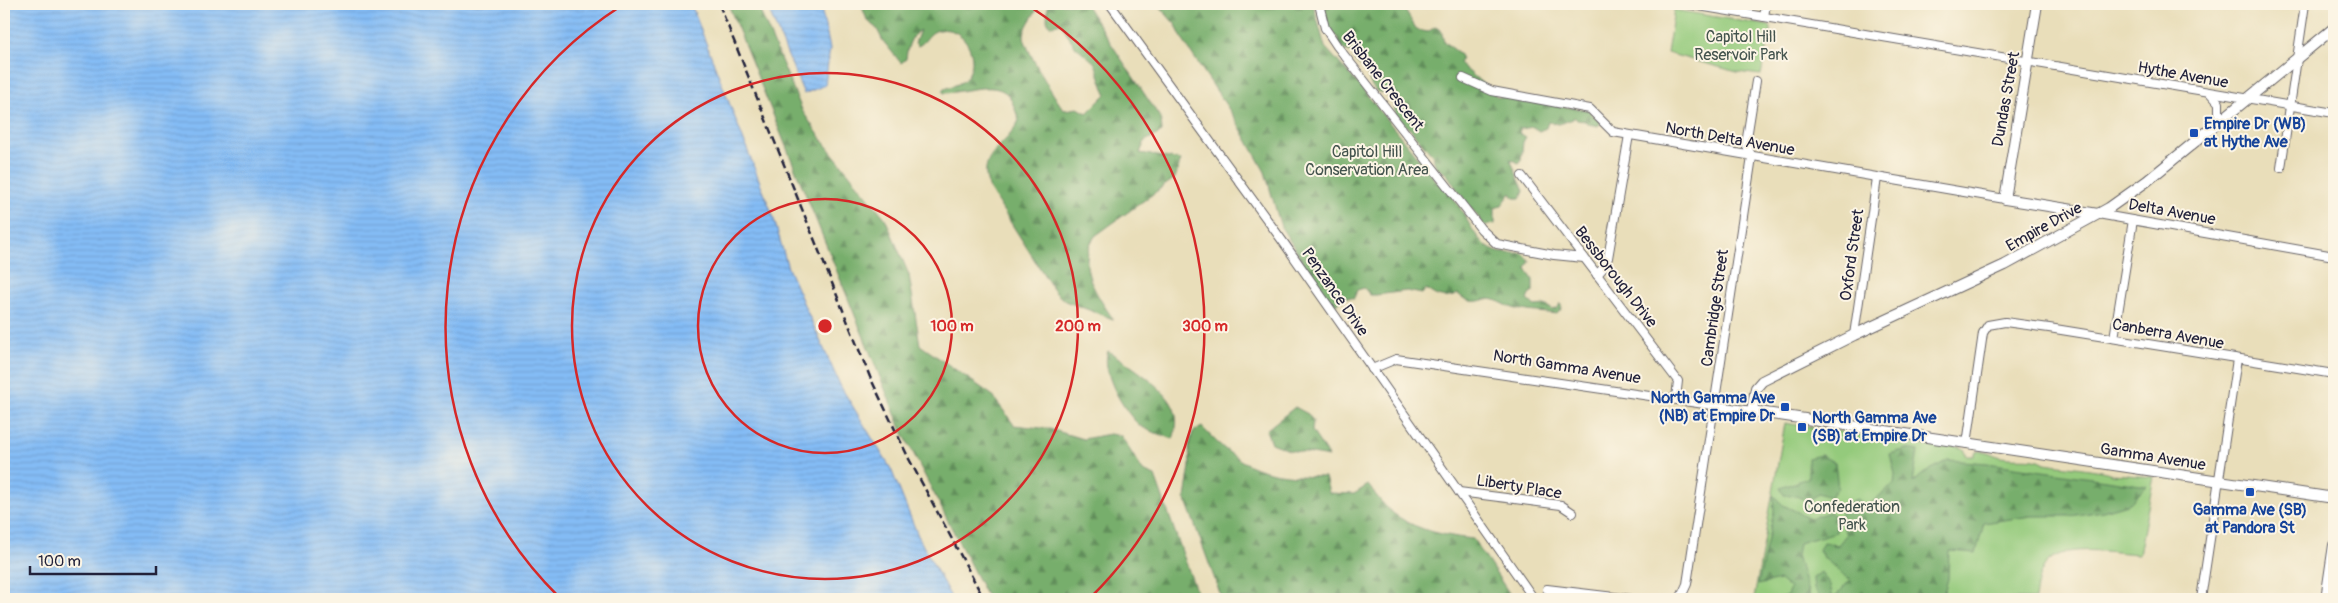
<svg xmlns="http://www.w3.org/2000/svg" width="2338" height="603" viewBox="0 0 2338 603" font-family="Pangolin,sans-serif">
  <defs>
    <pattern id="forest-firs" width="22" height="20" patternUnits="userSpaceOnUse" patternTransform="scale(1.25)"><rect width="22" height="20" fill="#77ae6c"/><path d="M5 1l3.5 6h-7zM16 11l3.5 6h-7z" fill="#618d5a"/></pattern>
    <pattern id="water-rules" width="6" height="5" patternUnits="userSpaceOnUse" patternTransform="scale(1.25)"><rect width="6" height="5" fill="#84bcf5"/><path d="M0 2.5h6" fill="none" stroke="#72a1d3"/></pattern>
  </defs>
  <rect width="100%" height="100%" fill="#fcf5e5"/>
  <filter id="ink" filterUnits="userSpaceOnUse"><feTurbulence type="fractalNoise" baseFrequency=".02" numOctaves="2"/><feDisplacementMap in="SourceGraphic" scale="10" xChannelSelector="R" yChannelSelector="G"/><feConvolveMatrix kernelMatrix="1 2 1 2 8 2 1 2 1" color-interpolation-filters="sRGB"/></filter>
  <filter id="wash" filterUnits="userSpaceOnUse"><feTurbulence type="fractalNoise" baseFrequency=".0096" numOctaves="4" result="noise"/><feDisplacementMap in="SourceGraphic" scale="20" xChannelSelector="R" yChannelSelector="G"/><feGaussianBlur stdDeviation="1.12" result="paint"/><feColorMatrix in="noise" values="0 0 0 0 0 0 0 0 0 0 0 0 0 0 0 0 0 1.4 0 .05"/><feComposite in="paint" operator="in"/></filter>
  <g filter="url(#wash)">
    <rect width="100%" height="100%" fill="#e9deba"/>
    <!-- green -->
    <g fill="#94ca7c" stroke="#5b765c">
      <polygon points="1674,10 1771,26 1761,75 1737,72 1667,53"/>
      <path d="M1785,423L1938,447C1946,444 1956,446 1964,449L1967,456H1974L1976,452C1984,450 1988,452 1995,455C2010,462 2033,454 2045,463C2056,465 2107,470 2111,474L2154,477L2139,554C2114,553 2061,542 2045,565C2038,575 2037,588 2035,599H1754Z"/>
    </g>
    <!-- forest -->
    <g fill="url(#forest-firs)" stroke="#4c6854">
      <polygon points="728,4 757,4 803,112 825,144 885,218 909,275 920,345 992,395 1014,425 1050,429 1083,439 1110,434 1121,436 1143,471 1155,476 1199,599 988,599 902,431"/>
      <path d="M861,4H1040C1036,13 1025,25 1024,35C1023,46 1056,100 1064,110L1078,108L1087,113L1106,94L1095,63L1074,45L1061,23L1050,26L1047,20L1048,4H1085L1161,119L1162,132L1145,141L1140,153L1181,160L1175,178L1095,236C1075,266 1096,293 1113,319L1065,301L1055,292L990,190C974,152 1008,148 1019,120C1016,113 1013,101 1008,95C995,80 962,93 944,93L942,90C950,86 961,85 966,78C982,58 964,25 939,30C928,32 927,42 918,46L915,43L920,30C910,36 907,49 906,59L901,63L883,41L877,29L867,20Z"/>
      <path d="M1157,4H1313L1325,47L1359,85L1438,183C1463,198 1470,242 1495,251C1503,254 1514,253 1523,253L1530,261L1526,268L1533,280V292L1529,295L1527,300L1535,306L1545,305L1553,310L1558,308L1560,303L1562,308L1557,314C1542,312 1527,312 1513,308C1507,306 1501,302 1495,300C1481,296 1475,309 1458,294C1446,300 1437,298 1426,289L1422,294L1407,291L1376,295H1370L1364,288L1357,290L1354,298L1344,297L1343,300L1334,305L1310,277L1297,252L1281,227L1265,172L1236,120L1184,42L1175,24Z"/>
      <path d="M1322,4H1401L1417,30L1428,32L1435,27L1441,30L1444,42L1459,53L1462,59L1459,63L1498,97H1508L1519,102L1524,101L1588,110L1601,123L1598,126L1588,124L1585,121L1577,120L1574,117L1573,119L1559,124L1548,122L1546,128L1539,131L1533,127L1520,129L1519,133L1526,137L1523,142L1521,161L1519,163L1510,159L1524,191L1521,198H1514L1511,193L1501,206L1495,208V224L1485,226L1458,191L1447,174L1436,167L1432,155L1410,129L1397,118L1393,104L1385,93L1376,91L1371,85L1366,70L1355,61L1352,52L1344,50L1338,45L1339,38C1326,32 1325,16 1322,4Z"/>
      <path d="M1108,351C1127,363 1170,390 1175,412C1178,421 1176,430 1173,439C1163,435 1146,431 1138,424C1123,410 1100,370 1108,351Z"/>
      <polygon points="1295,407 1308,414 1313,421 1312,431 1329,457 1289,450 1271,443 1266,430"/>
      <path d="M1202,427C1243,471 1266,476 1325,477L1329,493L1354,494L1368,485C1376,495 1386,509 1397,516C1419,531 1447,536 1473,539L1513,599H1222L1185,498L1190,466L1189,446L1193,432Z"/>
      <polygon points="1907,449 1918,451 1913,483 1923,474 1948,460 1987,463 2147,486 2130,503 2103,511 2070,516 2031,516 1984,523 1976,553 1949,551 1948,579 1942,599 1821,599 1814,589 1813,578 1821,572 1830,585 1833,599 1851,579 1847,578 1823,557 1819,550 1823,542 1838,545 1846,535 1841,520 1841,505 1857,499 1866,507 1894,484 1895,474 1890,454"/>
      <polygon points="1821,455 1835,463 1838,488 1830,497 1818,493 1808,502 1797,496 1784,495 1780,488 1808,478 1808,458"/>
      <polygon points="1773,495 1783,505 1810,518 1830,512 1836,518 1836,532 1799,543 1797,555 1810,599 1778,599 1787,595 1790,588 1780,580 1758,585 1774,511"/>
    </g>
    <!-- water -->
    <g fill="url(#water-rules)" stroke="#536f98">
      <polygon points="4,4 691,4 773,216 788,268 806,309 841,387 891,469 919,538 952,599 4,599"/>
      <polygon points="766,4 820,4 830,48 825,85 804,94"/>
    </g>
  </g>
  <g filter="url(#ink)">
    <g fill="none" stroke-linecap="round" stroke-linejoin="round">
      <!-- street casing -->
      <g stroke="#686467" stroke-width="10">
        <g id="street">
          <polyline points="1110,4 1284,243 1534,599"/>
          <polyline points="1319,4 1325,28 1337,46 1481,229 1497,244 1554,255 1584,258"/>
          <polyline points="1687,4 2334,113"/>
          <polyline points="1764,17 1766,4"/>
          <polyline points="1463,78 1492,91 1590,109 1613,132 2005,199"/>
          <polyline points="2211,94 2219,103 2219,121"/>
          <polyline points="2281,168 2305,4"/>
          <polyline points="1522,176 1678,381 1676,398"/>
          <polyline points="2098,214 2334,256"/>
          <polyline points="1597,275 1604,267 1608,258 1629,135"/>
          <polyline points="1854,335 1877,178"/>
          <polyline points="2114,338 2133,220"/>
          <polyline points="1372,369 1396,359 1752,411"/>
          <polyline points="1967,444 1983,333 1988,325 2005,322 2049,328 2334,374"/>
          <polyline points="1459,492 1561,505 1573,513"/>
          <polyline points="1547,589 1631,599"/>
          <polyline points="1680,599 1687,584 1752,157 1746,144 1756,81"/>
          <polyline points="2201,599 2237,359"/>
        </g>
      </g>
      <!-- secondary casing -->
      <g stroke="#686467" stroke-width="12">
        <g id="secondary">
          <polyline points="2037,4 2005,199 2098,214"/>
          <polyline points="2334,28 2147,181 2109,208 2005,265 1854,335 1762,381 1756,388 1752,411 2334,498"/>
          <polyline points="2326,599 2334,545"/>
        </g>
      </g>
      <!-- street -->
      <use href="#street" stroke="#fff" stroke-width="8"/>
      <!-- secondary -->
      <use href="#secondary" stroke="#fff" stroke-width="10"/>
      <!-- rail -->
      <polyline stroke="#22223b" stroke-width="2.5" stroke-dasharray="8 4" stroke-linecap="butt" points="719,4 870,377 909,459 984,599"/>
    </g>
  </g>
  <!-- distance rings -->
  <g fill="none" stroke="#d62828" stroke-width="2.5">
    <circle cx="825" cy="326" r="127"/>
    <circle cx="825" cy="326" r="253"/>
    <path d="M559 597A380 380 0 0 1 621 6M1029 6A380 380 0 0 1 1091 597"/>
  </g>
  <!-- markers -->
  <g fill="#1a4fb4" stroke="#fcf5e5" stroke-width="2">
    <rect x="2189" y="128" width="10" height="10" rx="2.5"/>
    <rect x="1780" y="402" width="10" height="10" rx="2.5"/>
    <rect x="1797" y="422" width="10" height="10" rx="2.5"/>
    <rect x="2245" y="487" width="10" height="10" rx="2.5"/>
  </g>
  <g text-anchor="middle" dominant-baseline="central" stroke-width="4" stroke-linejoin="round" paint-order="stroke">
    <!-- park labels -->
    <g font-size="16" fill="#44544e" stroke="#fcf5e5">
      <text x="1741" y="37">Capitol Hill<tspan x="1741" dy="18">Reservoir Park</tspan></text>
      <text x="1367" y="152">Capitol Hill<tspan x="1367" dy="18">Conservation Area</tspan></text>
      <text x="1852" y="507">Confederation<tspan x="1852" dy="18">Park</tspan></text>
    </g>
    <!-- street labels -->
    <g font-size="16" fill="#22223b" stroke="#fcf5e5">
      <text transform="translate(2183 75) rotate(10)">Hythe Avenue</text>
      <text transform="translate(1383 81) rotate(52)">Brisbane Crescent</text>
      <text transform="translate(2006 99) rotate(-80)">Dundas Street</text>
      <text transform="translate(1730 139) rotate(10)">North Delta Avenue</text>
      <text transform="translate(2172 212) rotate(10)">Delta Avenue</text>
      <text transform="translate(2044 227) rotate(-29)">Empire Drive</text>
      <text transform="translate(1852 255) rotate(-82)">Oxford Street</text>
      <text transform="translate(1616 277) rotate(52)">Bessborough Drive</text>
      <text transform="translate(1335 292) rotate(55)">Penzance Drive</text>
      <text transform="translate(1715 308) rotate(-82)">Cambridge Street</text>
      <text transform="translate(2168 334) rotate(10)">Canberra Avenue</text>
      <text transform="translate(1567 367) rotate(9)">North Gamma Avenue</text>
      <text transform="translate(2153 457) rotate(9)">Gamma Avenue</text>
      <text transform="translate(1519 487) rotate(9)">Liberty Place</text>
    </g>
    <!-- transit labels -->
    <g font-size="16" font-weight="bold" fill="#164399" stroke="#fcf5e5" text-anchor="start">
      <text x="2204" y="124">Empire Dr (WB)<tspan x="2204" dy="18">at Hythe Ave</tspan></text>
      <text x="1775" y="398" text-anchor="end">North Gamma Ave<tspan x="1775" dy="18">(NB) at Empire Dr</tspan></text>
      <text x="1812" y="418">North Gamma Ave<tspan x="1812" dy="18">(SB) at Empire Dr</tspan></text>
      <text x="2250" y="510" text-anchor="middle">Gamma Ave (SB)<tspan x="2250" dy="18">at Pandora St</tspan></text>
    </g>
  </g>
  <circle cx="825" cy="326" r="8" fill="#d62828" stroke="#fcf5e5" stroke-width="2.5"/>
  <g font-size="15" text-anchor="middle" font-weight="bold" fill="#d62828" stroke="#fcf5e5" stroke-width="4" stroke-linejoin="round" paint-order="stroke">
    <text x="952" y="331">100 m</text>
    <text x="1078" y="331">200 m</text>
    <text x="1205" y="331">300 m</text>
  </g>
  <!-- margin -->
  <rect width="2338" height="603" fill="none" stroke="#fcf5e5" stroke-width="20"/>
  <!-- scale -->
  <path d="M30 566v8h126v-8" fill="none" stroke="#22223b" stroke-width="2.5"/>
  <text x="38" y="566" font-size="15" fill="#22223b" stroke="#fcf5e5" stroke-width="4" paint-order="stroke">100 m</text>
</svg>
